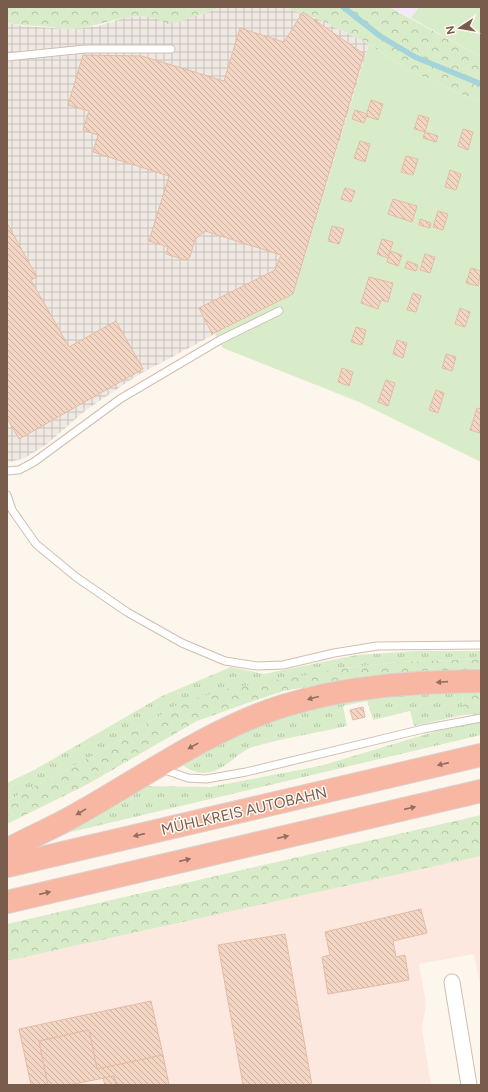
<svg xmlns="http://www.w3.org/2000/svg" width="488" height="1092" viewBox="0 0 488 1092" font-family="Figtree,sans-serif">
  <defs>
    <pattern id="industrial-grid" width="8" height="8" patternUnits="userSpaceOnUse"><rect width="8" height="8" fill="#efe9e4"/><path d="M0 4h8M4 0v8" fill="none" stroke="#c7c0bb"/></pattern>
    <pattern id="grass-tufts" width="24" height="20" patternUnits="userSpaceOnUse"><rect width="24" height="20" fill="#d8ecc9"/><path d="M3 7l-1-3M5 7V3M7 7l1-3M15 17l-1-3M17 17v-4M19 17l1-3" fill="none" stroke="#b4c2a5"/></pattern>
    <pattern id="forest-crowns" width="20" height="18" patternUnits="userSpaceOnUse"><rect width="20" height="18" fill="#d8ecc9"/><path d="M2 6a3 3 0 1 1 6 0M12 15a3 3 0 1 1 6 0" fill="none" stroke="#b4c2a5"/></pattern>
    <pattern id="building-back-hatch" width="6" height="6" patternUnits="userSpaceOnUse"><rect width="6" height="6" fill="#f3d5c3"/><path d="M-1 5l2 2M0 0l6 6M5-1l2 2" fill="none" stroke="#cab0a1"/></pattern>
  </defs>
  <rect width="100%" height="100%" fill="#fdf6ec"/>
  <!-- commercial -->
  <polygon fill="#fde8e0" points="481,856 481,989 474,954 419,964 426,1003 422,1029 431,1085 7,1085 7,961"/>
  <!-- industrial -->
  <polygon fill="url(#industrial-grid)" points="221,7 284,7 321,20 369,44 294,292 138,375 86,410 47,444 25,458 10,462 7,460 7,23 23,26 69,29 98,26 127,17 146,16 158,18 167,24 202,14"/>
  <!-- education -->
  <polygon fill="#f3e8fa" points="389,7 419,7 411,18"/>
  <!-- grass -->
  <g fill="url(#grass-tufts)">
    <polygon points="418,651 481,651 481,659 401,662 344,668 175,706 100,752 7,801 7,783 34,770 162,696 231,667 264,674 357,655"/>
    <path d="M462,689L463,715L414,726L410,711L373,720L367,701L343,706L347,726C316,733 283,738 253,747C237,752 227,769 210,772C198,775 188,770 179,762L259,722L359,696Z"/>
    <polygon points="481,722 481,735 58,835 142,786 210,787 320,766 437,731"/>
  </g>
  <!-- forest -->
  <g fill="url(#forest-crowns)">
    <path d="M7,7H221L179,22L167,24C137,4 101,29 68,29C58,29 48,26 38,26C27,25 18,25 7,23Z"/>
    <polygon points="284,7 389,7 481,57 481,103 408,70 369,44 321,20"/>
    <polygon points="481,659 481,672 346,680 284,691 253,701 197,721 88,784 7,824 7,801 100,752 175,706 221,690 344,668 401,662"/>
    <polygon points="462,689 481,689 481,714 463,715"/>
    <polygon points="481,815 481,856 7,961 7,924"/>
  </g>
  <!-- garden -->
  <g fill="#d8ecc9">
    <polygon points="419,7 481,7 481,57 411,18"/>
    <polygon points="369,44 408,70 481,103 481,462 359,402 223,348 215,334 294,292"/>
  </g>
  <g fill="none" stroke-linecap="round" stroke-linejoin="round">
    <!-- stream -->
    <polyline stroke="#a5d3da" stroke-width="5.5" points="343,7 380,36 415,57 481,84"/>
  </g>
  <!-- building -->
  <g fill="url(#building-back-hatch)" stroke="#e6bba3">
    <polygon points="303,12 364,54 293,294 212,334 199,308 275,270 281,255 205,231 195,239 190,257 185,260 166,254 168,247 149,241 169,176 93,152 98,135 83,130 89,111 68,105 83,55 142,56 224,81 240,28 284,42"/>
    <polygon points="371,100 383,104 378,120 366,116"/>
    <polygon points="355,110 367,114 364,123 352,119"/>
    <polygon points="419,115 429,118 425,132 414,129"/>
    <polygon points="463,129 473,132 468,150 458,146"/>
    <polygon points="425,132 438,136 436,142 423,138"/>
    <polygon points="360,141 370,144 365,162 354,158"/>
    <polygon points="406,156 418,159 413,175 401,172"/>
    <polygon points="450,170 461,174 456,190 445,187"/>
    <polygon points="345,188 355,191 351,202 341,199"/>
    <polygon points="393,199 417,206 412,222 388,214"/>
    <polygon points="438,211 448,214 443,230 433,227"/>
    <polygon points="420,219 431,223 430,228 419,225"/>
    <polygon points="7,223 37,277 31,280 69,347 116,321 143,369 19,439 7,418"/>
    <polygon points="332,226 344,229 339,244 328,241"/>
    <polygon points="382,239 393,242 388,258 377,254"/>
    <polygon points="390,251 402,255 398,266 387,262"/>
    <polygon points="425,254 435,257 430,273 420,270"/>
    <polygon points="407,261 418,265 416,271 405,268"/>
    <polygon points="471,268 481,271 478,286 466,283"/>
    <polygon points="369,277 393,283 388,302 381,300 378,309 361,303"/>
    <polygon points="413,293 421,296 416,312 407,310"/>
    <polygon points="460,308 470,312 465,327 455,324"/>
    <polygon points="356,327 366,330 362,345 351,342"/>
    <polygon points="397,340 407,343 403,358 393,354"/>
    <polygon points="446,354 456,357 452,371 442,368"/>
    <polygon points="342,368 353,372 349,386 338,382"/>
    <polygon points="386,380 395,383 388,406 378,402"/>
    <polygon points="436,390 444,393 438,413 429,410"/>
    <polygon points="477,408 481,409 480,433 470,430"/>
    <polygon points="363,707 365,717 353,720 350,710"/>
    <polygon points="421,909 427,933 393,941 396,957 405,955 409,980 328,994 322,957 330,955 325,932"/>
    <polygon points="285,934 312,1085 243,1085 218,945"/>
    <polygon points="151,1001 163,1055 97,1069 89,1030 39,1041 48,1085 31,1085 19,1029"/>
    <polygon points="89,1030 97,1069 163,1055 169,1085 116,1085 114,1076 69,1085 48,1085 39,1041"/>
    <polygon points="114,1076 116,1085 105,1085 103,1078"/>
  </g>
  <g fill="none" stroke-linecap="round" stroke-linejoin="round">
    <!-- service casing -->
    <g stroke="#d1beb0" stroke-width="9">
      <g id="service">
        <polyline points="7,57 85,49 171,49"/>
        <polyline points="7,471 19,470 34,462 120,399 220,340 279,311"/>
        <polyline points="7,495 12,510 36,544 76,577 127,612 182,643 225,661 257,666 283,665 334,653 377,646 481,645"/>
        <polyline points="162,769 188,778 206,779 246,772 423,729 481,718"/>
      </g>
    </g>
    <!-- minor casing -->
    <g stroke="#d1beb0" stroke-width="17">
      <polyline id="minor" points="452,982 469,1085"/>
    </g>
    <!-- motorway casing -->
    <g stroke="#dad1cd" stroke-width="24">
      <g id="motorway">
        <path d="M7,850C28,838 51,829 72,817C141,779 207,730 283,706C347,686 414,682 481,681"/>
        <polyline points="7,866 481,755"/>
        <polyline points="7,902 481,791"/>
      </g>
    </g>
    <!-- service -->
    <use href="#service" stroke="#fff" stroke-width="7"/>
    <!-- minor -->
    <use href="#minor" stroke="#fff" stroke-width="15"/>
    <!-- motorway -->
    <use href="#motorway" stroke="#f7b7a3" stroke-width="22"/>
  </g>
  <!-- one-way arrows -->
  <defs><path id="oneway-solid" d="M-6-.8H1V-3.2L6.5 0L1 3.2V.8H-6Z"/></defs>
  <g fill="#936e5e">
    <use href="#oneway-solid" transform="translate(442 682) rotate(176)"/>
    <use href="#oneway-solid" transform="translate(313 698) rotate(165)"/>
    <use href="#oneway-solid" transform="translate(193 746) rotate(151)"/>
    <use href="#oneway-solid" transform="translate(443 764) rotate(167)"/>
    <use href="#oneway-solid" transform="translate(410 808) rotate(-13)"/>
    <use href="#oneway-solid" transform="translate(81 812) rotate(149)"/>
    <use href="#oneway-solid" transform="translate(139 835) rotate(167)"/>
    <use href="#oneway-solid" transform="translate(283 837) rotate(-13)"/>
    <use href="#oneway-solid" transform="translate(185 860) rotate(-13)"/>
    <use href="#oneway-solid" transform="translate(45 893) rotate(-13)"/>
  </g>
  <g text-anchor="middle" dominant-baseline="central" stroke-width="3" stroke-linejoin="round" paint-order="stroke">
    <!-- street labels -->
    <g font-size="15" fill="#7a5c4d" stroke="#fffaf3">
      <text transform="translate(244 811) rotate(-13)">MÜHLKREIS AUTOBAHN</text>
    </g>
  </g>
  <!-- border -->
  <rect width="488" height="1092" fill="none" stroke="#7a5c4d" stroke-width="16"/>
  <!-- north arrow -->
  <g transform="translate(460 28) rotate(258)" stroke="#fffaf3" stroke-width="3" paint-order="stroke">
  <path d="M0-3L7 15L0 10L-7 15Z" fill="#7a5c4d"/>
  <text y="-6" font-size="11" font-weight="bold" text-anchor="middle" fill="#7a5c4d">N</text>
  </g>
</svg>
